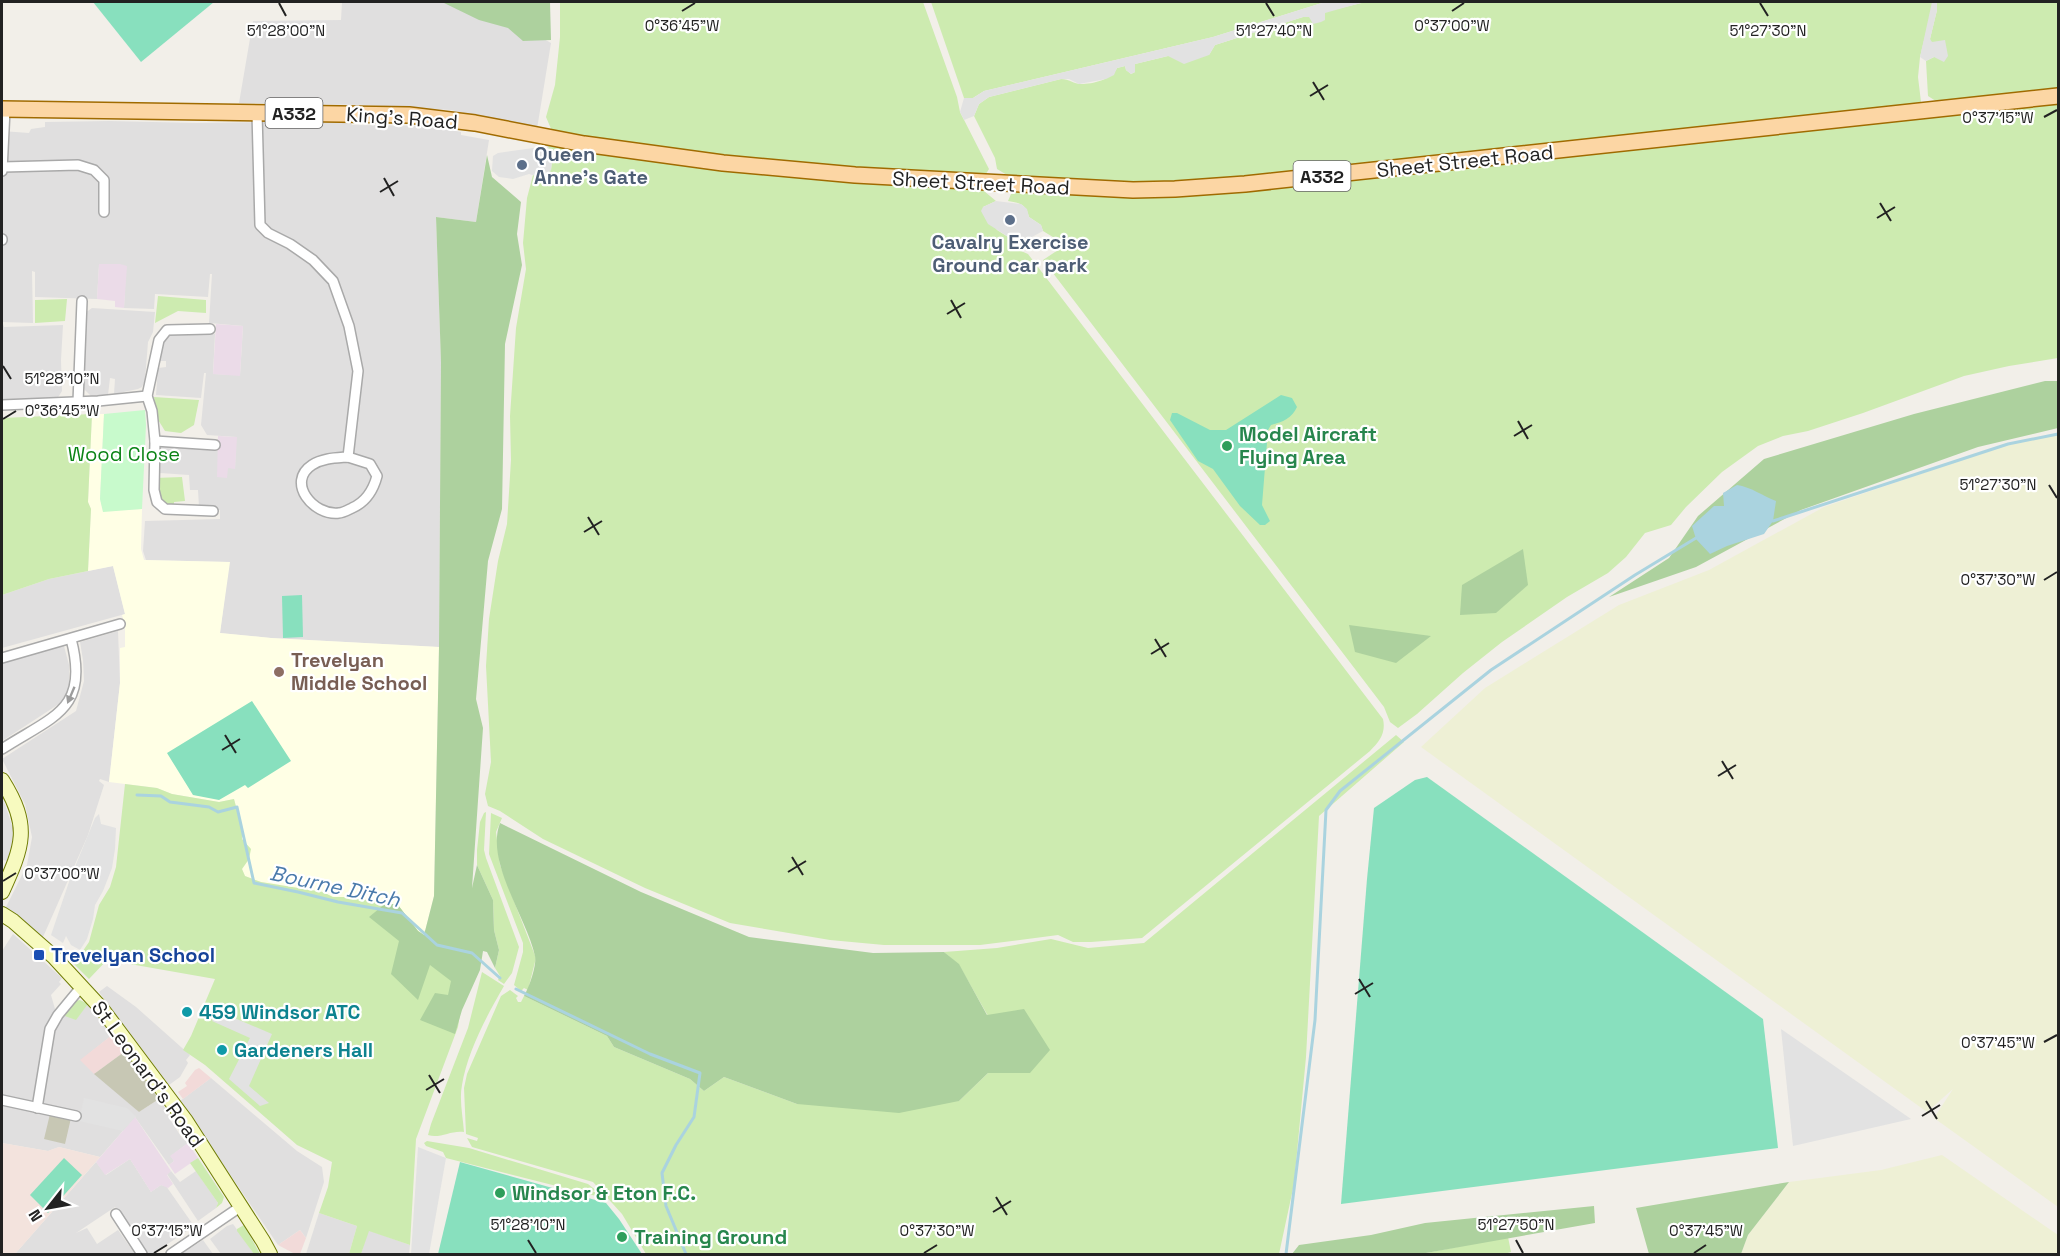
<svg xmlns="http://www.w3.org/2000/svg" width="2060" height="1256" viewBox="0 0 2060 1256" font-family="'Space Grotesk',sans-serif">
  <rect width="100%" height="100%" fill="#f2efe9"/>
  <!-- residential -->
  <g fill="#e0dfdf">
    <polygon points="342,2 478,2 551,43 537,129 451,110 368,105 239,103 253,21 341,20"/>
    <polygon points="109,121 196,123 350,121 352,125 431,126 461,132 461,135 489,140 476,222 436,217 441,362 439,647 271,638 220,633 229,562 146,560 143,551 145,521 220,519 220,510 206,510 199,507 198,490 190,490 189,475 160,473 161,446 219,446 228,468 235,468 236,437 207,435 201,425 206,373 204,373 201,398 156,395 158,368 166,367 166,361 159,361 162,344 172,333 215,334 213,374 240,375 243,326 209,323 212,274 210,274 208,297 155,294 154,309 124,308 126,266 99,265 97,299 35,297 35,272 32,271 33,323 2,322 2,131 29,133 31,129 45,127 45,122"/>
    <polygon points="92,308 155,312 153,332 148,342 145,380 142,387 138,389 114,394 115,379 110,378 108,395 92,397 81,386 85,313"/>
    <polygon points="3,324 4,327 63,325 61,360 62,391 57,399 2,401"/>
    <polygon points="113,566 125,614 2,648 2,595 49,579"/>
    <polygon points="118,631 120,683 109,782 100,779 99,781 104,785 88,835 43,937 5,909 27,865 32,837 25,804 2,759 76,711 84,681 83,660 80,642"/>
    <polygon points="64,646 69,665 69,685 65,700 2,741 2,662"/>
    <polygon points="2,796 13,828 14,842 8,861 2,860"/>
    <polygon points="13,934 62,978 59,982 61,984 51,995 55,1009 61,1014 76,1019 88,1004 112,1035 81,1060 139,1112 159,1099 167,1111 169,1118 182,1138 188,1143 171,1156 174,1161 169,1165 135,1117 100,1157 59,1147 48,1151 2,1143 2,951"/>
    <polygon points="107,986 136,1007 190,1055 186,1060 188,1063 180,1077 169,1085 99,992"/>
    <polygon points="211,1078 297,1151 322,1167 324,1182 306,1238 300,1230 278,1245 180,1101"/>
    <polygon points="130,1159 151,1192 161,1185 166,1186 194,1226 153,1254 149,1254 115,1207 76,1233 87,1228 97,1244 118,1230 135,1254 15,1254 96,1162 106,1175"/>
    <polygon points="171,1171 180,1182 196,1171 218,1203 216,1208 198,1221 167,1174"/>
    <polygon points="319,1213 357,1226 349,1254 306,1254"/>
    <polygon points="233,1224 238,1231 254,1254 221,1254 210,1239 227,1226"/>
    <polygon points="368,1230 410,1245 409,1254 361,1254"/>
    <polygon points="203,1240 213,1254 181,1254"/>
  </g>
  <!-- commercial -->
  <g fill="#f2dad9">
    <polygon points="112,1035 124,1052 94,1074 80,1060"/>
    <polygon points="199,1068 211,1078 183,1099 178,1092 187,1086 185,1083 195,1070"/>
    <polygon points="300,1230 306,1238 300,1254 295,1254 278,1245"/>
  </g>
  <!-- industrial -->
  <g fill="#ebdbe8">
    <polygon points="99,264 120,264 127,266 124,308 115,307 115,301 97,299"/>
    <polygon points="216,324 243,326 240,376 213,374"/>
    <polygon points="218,436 237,437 235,469 228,468 227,478 217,477"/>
    <polygon points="135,1117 171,1171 167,1175 173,1184 168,1188 161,1185 151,1192 130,1159 105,1175 96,1162"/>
    <polygon points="188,1143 198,1158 175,1174 169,1165 174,1161 170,1156"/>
  </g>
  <!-- education -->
  <polygon fill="#ffffe5" points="92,414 104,414 100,499 103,511 142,509 141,549 144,560 230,562 220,633 271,638 439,647 434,896 424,935 418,931 398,905 348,897 332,897 323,892 261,882 245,876 242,869 249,859 242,839 242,829 234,799 219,802 172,794 157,788 109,782 120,683 120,648 125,647 125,626 122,615 125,614 113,566 88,571 91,509 88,502"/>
  <!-- military -->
  <polygon fill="#f3e3dd" points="2,1143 48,1151 59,1147 100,1157 15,1254 2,1254"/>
  <!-- construction -->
  <g fill="#c7c7b4">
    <polygon points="124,1052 159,1099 139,1112 94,1074"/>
    <polygon points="50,1114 71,1118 65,1144 44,1139"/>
  </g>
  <!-- farmland -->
  <g fill="#eef0d5">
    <polygon points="2058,434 2058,1207 1934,1118 1953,1089 1927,1112 1421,747 1485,688 1619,605 1709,570 1824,507 2008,444"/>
    <polygon points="1942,1155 2058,1235 2058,1254 1741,1254 1748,1235 1789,1182 1881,1170"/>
  </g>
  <!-- grass -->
  <g fill="#cdebb0">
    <path d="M560,2H923L957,97L960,112L989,169L984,177C840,166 693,161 552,131L546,117L555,85L560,37Z"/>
    <polygon points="931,2 1325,2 1213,37 984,91 973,98 964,98"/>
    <path d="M1366,2H1932V8L1920,57L1918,77L1921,102L1911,109L1201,184L1017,181L997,169L995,158L974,116L979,104L989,97L1061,79C1069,79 1074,84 1081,84C1093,84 1111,80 1117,68L1125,66L1126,70L1131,74L1135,72V64L1168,56L1209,55L1215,45L1303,17Z"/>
    <polygon points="1937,2 2058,2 2058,93 1942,105 1928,96 1926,61 1934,57 1930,39 1937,10"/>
    <path d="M2058,103V358L2009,366L1964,376L1863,413L1808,431L1783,436L1758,446L1722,472L1686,507L1671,525L1645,533L1626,557L1608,573L1567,597L1502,642L1463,673L1417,714L1398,728L1390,722L1384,707L1043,260L1061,248V242L1043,231L1041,225L1029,217C1026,204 1020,203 1008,201L1011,194L1015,191L1101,195Z"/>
    <path d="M548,146L823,178L984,191L996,201L983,207L997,230L1021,245V251L1028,254L1383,719C1386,733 1380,741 1370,751L1142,938L1091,942H1073L1058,935L980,945H884L830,940L730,923L645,888L543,839L500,811L488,806L485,794L491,762L486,666L489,619L498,561L507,524L511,460L510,416L516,328L526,269L523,243L527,198L533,175L540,177L551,170L552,161Z"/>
    <polygon points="158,296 206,300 206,313 178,311 155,323"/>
    <polygon points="67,299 65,321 35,323 35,300"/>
    <polygon points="154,397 199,400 194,425 181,433 165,431 157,418"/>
    <polygon points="92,414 88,502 91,509 88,571 49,579 2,595 2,418"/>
    <polygon points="182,477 185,501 174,502 174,510 160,504 155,478"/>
    <polygon points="1396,735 1404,742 1319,816 1306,1057 1294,1184 1279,1254 646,1254 622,1214 593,1182 472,1147 467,1138 477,1141 478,1138 466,1134 464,1088 467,1074 501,996 510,990 518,996 516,998 518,1002 521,1002 524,996 607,1036 614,1047 690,1079 704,1091 724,1077 797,1104 959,1101 988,1073 1030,1073 988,1016 959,965 944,952 997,948 1051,939 1088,948 1144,943"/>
    <polygon points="125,784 157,788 172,794 219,802 234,799 242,829 242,839 251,849 249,859 242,869 245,876 261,882 323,892 333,897 348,897 398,905 418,931 424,935 425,930 470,948 458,1027 416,1139 410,1245 369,1231 361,1254 349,1254 357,1226 319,1213 328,1187 332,1162 297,1145 205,1065 183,1050 191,1036 215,979 107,960 89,979 74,964 89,942 99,905 110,887 116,867"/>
    <polygon points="486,812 484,850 486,858 519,947 512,973 504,984 498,980 500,976 495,968 499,950 494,930 493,900 477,865 477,850 480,822 484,813"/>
    <polygon points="491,813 502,818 496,832 500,865 536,958 528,990 524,988 521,991 514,985 523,952 523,943 489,854"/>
    <path d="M482,972L504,986C487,1015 467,1053 462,1085C459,1100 463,1117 464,1132C451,1130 440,1139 428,1135L431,1124L468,1028Z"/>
    <polygon points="80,1000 88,1004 76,1020 62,1015 75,1001"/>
    <polygon points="427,1141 469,1148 588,1184 597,1191 588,1190 598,1193 600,1197 446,1158 443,1152 426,1146 424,1143"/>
    <polygon points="198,1158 224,1197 222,1203 216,1208 218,1203 190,1163"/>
    <polygon points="244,1225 260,1254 254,1254 237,1231 237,1229"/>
    <polygon points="1508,1237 1511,1252 1504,1254 1398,1254 1426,1253"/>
  </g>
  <!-- forest -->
  <g fill="#add19e">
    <polygon points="442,2 550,2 551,40 523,41 508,28 479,20"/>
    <polygon points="487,155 492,177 521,202 517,234 522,265 505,344 502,509 488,561 476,699 483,728 472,888 477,865 493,900 494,930 499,950 495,968 487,952 483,951 480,970 462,1010 455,1034 420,1020 435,993 448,995 451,981 430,965 418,1000 391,974 399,941 369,917 386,903 398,905 418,931 424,935 434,896 439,647 441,362 436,217 476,222"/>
    <polygon points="2045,381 2058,381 2058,428 1978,447 1801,510 1696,567 1609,597 1669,558 1698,516 1764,459 1914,414"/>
    <polygon points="1523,549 1528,585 1496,613 1460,615 1462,585"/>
    <polygon points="1349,625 1431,636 1396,663 1355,652"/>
    <path d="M500,823L641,892L749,937L873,953L944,952L959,964L987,1015L1024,1009L1050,1050L1030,1073H988L959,1101L899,1113L797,1104L724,1077L704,1091L690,1079L614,1047L607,1036L524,996C529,988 537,965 535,956C527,918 485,862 500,823Z"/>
    <polygon points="1789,1182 1748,1235 1741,1254 1649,1254 1636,1208"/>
    <polygon points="1594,1206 1595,1223 1426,1253 1292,1254 1299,1245 1371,1235 1425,1223"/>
  </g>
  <!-- park -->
  <polygon fill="#c8facc" points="145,410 146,425 142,509 103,512 100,499 104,414"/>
  <!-- pitch -->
  <g fill="#88e0be">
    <polygon points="93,2 214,2 141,62"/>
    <path d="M1281,395L1292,398L1297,407C1292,418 1283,422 1271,425L1268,430L1262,505L1270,521L1265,525H1260L1240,506L1213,469L1198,461L1170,420L1172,413H1177L1210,430H1226Z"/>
    <polygon points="302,595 303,637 283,638 282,596"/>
    <polygon points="252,701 291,761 248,788 245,785 219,800 193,795 167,753"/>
    <polygon points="1427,777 1763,1019 1778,1148 1341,1204 1367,879 1374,808 1415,780"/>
    <polygon points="64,1158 82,1175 48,1213 30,1195"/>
    <polygon points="460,1162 606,1203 619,1219 642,1254 438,1254"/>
  </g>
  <!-- parking -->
  <g fill="#e2e2e2">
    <polygon points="1325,2 1364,2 1325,13 1325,20 1321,22 1313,24 1309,17 1303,17 1215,45 1209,55 1184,64 1168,56 1135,64 1135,72 1131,74 1126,70 1125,66 1117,68 1114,75 1106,79 1079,84 1069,79 1061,79 989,97 979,104 974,116 964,120 960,112 964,98 973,98 984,91 1213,37"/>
    <polygon points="1932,2 1937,2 1937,10 1930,39 1932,42 1945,40 1948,56 1944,62 1934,57 1926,61 1920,57"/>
    <polygon points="548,146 552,161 551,170 546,175 540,177 529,174 513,179 499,177 492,171 493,156 498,153"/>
    <polygon points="996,201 1021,204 1027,209 1029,217 1041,225 1043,231 1030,238 1031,245 1021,245 988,224 981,211 983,207"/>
    <polygon points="99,814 101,824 116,828 115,849 112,868 103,891 95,905 93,919 87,939 80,950 71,945 66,936 63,943 51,935 70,879 95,818"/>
    <polygon points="218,1011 272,1034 249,1086 269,1103 260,1106 229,1079 250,1038 212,1021"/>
    <polygon points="1781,1029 1911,1119 1793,1146"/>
    <polygon points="84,1098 127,1108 136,1116 123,1131 79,1121"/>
    <polygon points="418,1147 446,1158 429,1254 411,1254"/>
  </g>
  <!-- water -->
  <path fill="#aad3df" d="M1737,485C1751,487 1763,496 1776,501L1773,521L1764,534L1727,546L1710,554L1696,539L1692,526L1714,506H1724L1723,493Z"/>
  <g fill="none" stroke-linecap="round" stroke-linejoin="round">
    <!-- stream -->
    <g stroke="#aad3df" stroke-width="3">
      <polyline points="1773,521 2008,444 2058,434"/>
      <polyline points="137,795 161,796 170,802 209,807 218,812 237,807 254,883 298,892 338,902 402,913 437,945 472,953 500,978"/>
      <polyline points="516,989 650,1054 700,1073 694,1117 676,1145 662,1173 666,1206 686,1254"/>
      <polyline points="1286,1254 1315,1020 1326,810 1340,791 1491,670 1635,575 1696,538"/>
    </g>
    <!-- street casing -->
    <g stroke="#a9a9a9" stroke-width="12">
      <g id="street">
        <polyline points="257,113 260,225 268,233 290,244 313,260 333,281 349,326 358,371 348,457"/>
        <polyline points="3,167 78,165 94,170 104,180 104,212"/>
        <polyline points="2,171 5,109"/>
        <polyline points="2,239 2,240"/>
        <polyline points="210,329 167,330 159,340 147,396 152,411 155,441 154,490 157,502 165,509 213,511"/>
        <polyline points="78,402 82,301"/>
        <polyline points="2,405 98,401 147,396"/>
        <polyline points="155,441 215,445"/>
        <path d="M348,457L370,464L377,476C373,491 366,502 352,508C348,510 343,513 339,513C313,516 286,482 312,465C323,458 336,458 348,457Z"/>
        <polyline points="2,658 120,624"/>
        <path d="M2,749C53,716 90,710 71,639"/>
        <polyline points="2,1100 76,1116"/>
        <polyline points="37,1108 50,1029 58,1015 82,986"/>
        <polyline points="116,1214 142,1254"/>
        <polyline points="171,1254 240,1207"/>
      </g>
    </g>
    <!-- secondary casing -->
    <g stroke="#707d05" stroke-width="16">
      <g id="secondary">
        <path d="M2,780C31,826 23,846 2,892"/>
        <polyline points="2,914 13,921 54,957 102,1009 186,1121 263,1241 270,1254"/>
      </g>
    </g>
    <!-- primary casing -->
    <g stroke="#a06b00" stroke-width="18">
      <polyline id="primary" points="2,109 409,115 475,123 584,144 723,163 855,175 1133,190 1175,189 1245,184 2058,96"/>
    </g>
    <!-- street -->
    <use href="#street" stroke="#fff" stroke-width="9"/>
    <!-- secondary -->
    <use href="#secondary" stroke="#f7fabf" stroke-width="14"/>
    <!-- primary -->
    <use href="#primary" stroke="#fcd6a4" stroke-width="15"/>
  </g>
  <!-- one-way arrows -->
  <defs><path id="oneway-solid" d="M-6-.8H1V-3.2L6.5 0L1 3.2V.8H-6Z" transform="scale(1.5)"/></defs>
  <use fill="#9c9c9c" href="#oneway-solid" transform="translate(71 695) rotate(113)"/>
  <!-- ticks -->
  <path fill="none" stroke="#222" stroke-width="2" d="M279,3L286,16M1266,3L1274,16M1760,3L1768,16M682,11L695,3M1452,11L1464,3M1313,82L1324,100M1310,96L1328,85M2044,117L2057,110M384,178L394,196M380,192L398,181M1880,203L1891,221M1877,218L1895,207M951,300L961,318M947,314L965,303M3,366L11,379M3,419L16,411M1518,421L1528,439M1514,436L1532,425M2049,485L2057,498M588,517L599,535M584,532L602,521M2044,580L2057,572M1155,639L1166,657M1151,654L1169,643M225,735L236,753M222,750L240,739M1722,761L1733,779M1718,776L1736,765M792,857L803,875M788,872L806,861M3,881L16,873M1359,979L1370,997M1355,994L1373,983M2044,1042L2057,1035M429,1075L440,1093M426,1090L444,1079M1926,1101L1937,1119M1922,1116L1940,1105M996,1197L1007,1215M993,1212L1011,1201M528,1240L536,1253M1516,1240L1523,1253M154,1253L167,1245M924,1253L937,1245M1694,1253L1706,1245"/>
  <!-- markers -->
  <g fill="#5c6f8a" stroke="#fff" stroke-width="2">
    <circle cx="522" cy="165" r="6"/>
    <circle cx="1010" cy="220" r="6"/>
  </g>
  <g fill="#2e9e5b" stroke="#fff" stroke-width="2">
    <circle cx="1227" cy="446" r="6"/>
    <circle cx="500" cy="1193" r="6"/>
    <circle cx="622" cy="1237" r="6"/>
  </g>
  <circle fill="#8d6e63" stroke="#fff" stroke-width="2" cx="279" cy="672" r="6"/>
  <rect fill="#1a4fb4" stroke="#fff" stroke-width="2" x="33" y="949" width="12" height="12" rx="3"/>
  <g fill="#0f9aa8" stroke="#fff" stroke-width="2">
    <circle cx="187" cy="1012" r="6"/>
    <circle cx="222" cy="1050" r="6"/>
  </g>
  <g text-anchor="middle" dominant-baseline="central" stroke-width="4.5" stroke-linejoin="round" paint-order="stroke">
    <!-- shield labels -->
    <g fill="#fff" stroke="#646464" stroke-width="1.5">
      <rect x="265.5" y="98" width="57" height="30" rx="4.5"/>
      <rect x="1293.5" y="161" width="57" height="30" rx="4.5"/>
    </g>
    <g font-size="18" font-weight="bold" fill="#222">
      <text x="294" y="113">A332</text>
      <text x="1322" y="176">A332</text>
    </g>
    <!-- street labels -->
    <g font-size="20" fill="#222" stroke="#fff">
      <text transform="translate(402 118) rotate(4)">King's Road</text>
      <text transform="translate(1465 161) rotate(-6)">Sheet Street Road</text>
      <text transform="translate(981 183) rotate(3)">Sheet Street Road</text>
      <text transform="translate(148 1074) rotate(54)">St Leonard's Road</text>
    </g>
    <!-- service labels -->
    <g font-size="20" font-weight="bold" fill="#4e5e75" stroke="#fff" text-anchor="start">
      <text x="534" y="154">Queen<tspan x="534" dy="23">Anne's Gate</tspan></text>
      <text x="1010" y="242" text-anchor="middle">Cavalry Exercise<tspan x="1010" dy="23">Ground car park</tspan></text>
    </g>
    <!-- leisure labels -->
    <g font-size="20" font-weight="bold" fill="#27864d" stroke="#fff" text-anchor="start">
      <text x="1239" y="434">Model Aircraft<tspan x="1239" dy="23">Flying Area</tspan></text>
      <text x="512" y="1193">Windsor &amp; Eton F.C.</text>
      <text x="634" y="1237">Training Ground</text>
    </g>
    <!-- park labels -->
    <g font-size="20" fill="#0c8416" stroke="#fff">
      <text x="124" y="454">Wood Close</text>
    </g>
    <!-- education labels -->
    <g font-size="20" font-weight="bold" fill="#785e54" stroke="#fff" text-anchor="start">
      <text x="291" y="660">Trevelyan<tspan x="291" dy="23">Middle School</tspan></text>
    </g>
    <!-- transit labels -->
    <g font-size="20" font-weight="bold" fill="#164399" stroke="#fff" text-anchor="start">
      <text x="51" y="955">Trevelyan School</text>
    </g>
    <!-- culture labels -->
    <g font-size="20" font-weight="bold" fill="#0d838f" stroke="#fff" text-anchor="start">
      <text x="199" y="1012">459 Windsor ATC</text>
      <text x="234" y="1050">Gardeners Hall</text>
    </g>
    <!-- water labels -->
    <g font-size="21" font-style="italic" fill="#4a7aab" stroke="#fff">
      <text transform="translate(335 886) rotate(12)">Bourne Ditch</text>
    </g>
  </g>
  <g font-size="15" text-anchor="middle" fill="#222" stroke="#fff" stroke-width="4.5" stroke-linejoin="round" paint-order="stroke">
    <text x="682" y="31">0°36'45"W</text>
    <text x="1452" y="31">0°37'00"W</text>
    <text x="1274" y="36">51°27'40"N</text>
    <text x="1768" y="36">51°27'30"N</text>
    <text x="286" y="36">51°28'00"N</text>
    <text x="1998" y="123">0°37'15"W</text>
    <text x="62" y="384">51°28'10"N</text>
    <text x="62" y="416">0°36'45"W</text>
    <text x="1998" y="490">51°27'30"N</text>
    <text x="1998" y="585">0°37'30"W</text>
    <text x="62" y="879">0°37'00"W</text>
    <text x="1998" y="1048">0°37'45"W</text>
    <text x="528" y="1230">51°28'10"N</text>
    <text x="1516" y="1230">51°27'50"N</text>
    <text x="167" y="1236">0°37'15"W</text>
    <text x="937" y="1236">0°37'30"W</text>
    <text x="1706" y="1236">0°37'45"W</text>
  </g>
  <!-- border -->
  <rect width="2060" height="1256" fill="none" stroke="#222222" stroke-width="6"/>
  <!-- north arrow -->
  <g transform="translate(48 1208) rotate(239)" stroke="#ffffff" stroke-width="4.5" paint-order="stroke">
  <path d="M0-4.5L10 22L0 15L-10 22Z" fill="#222222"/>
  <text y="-9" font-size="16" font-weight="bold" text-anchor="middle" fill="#222222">N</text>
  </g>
</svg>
